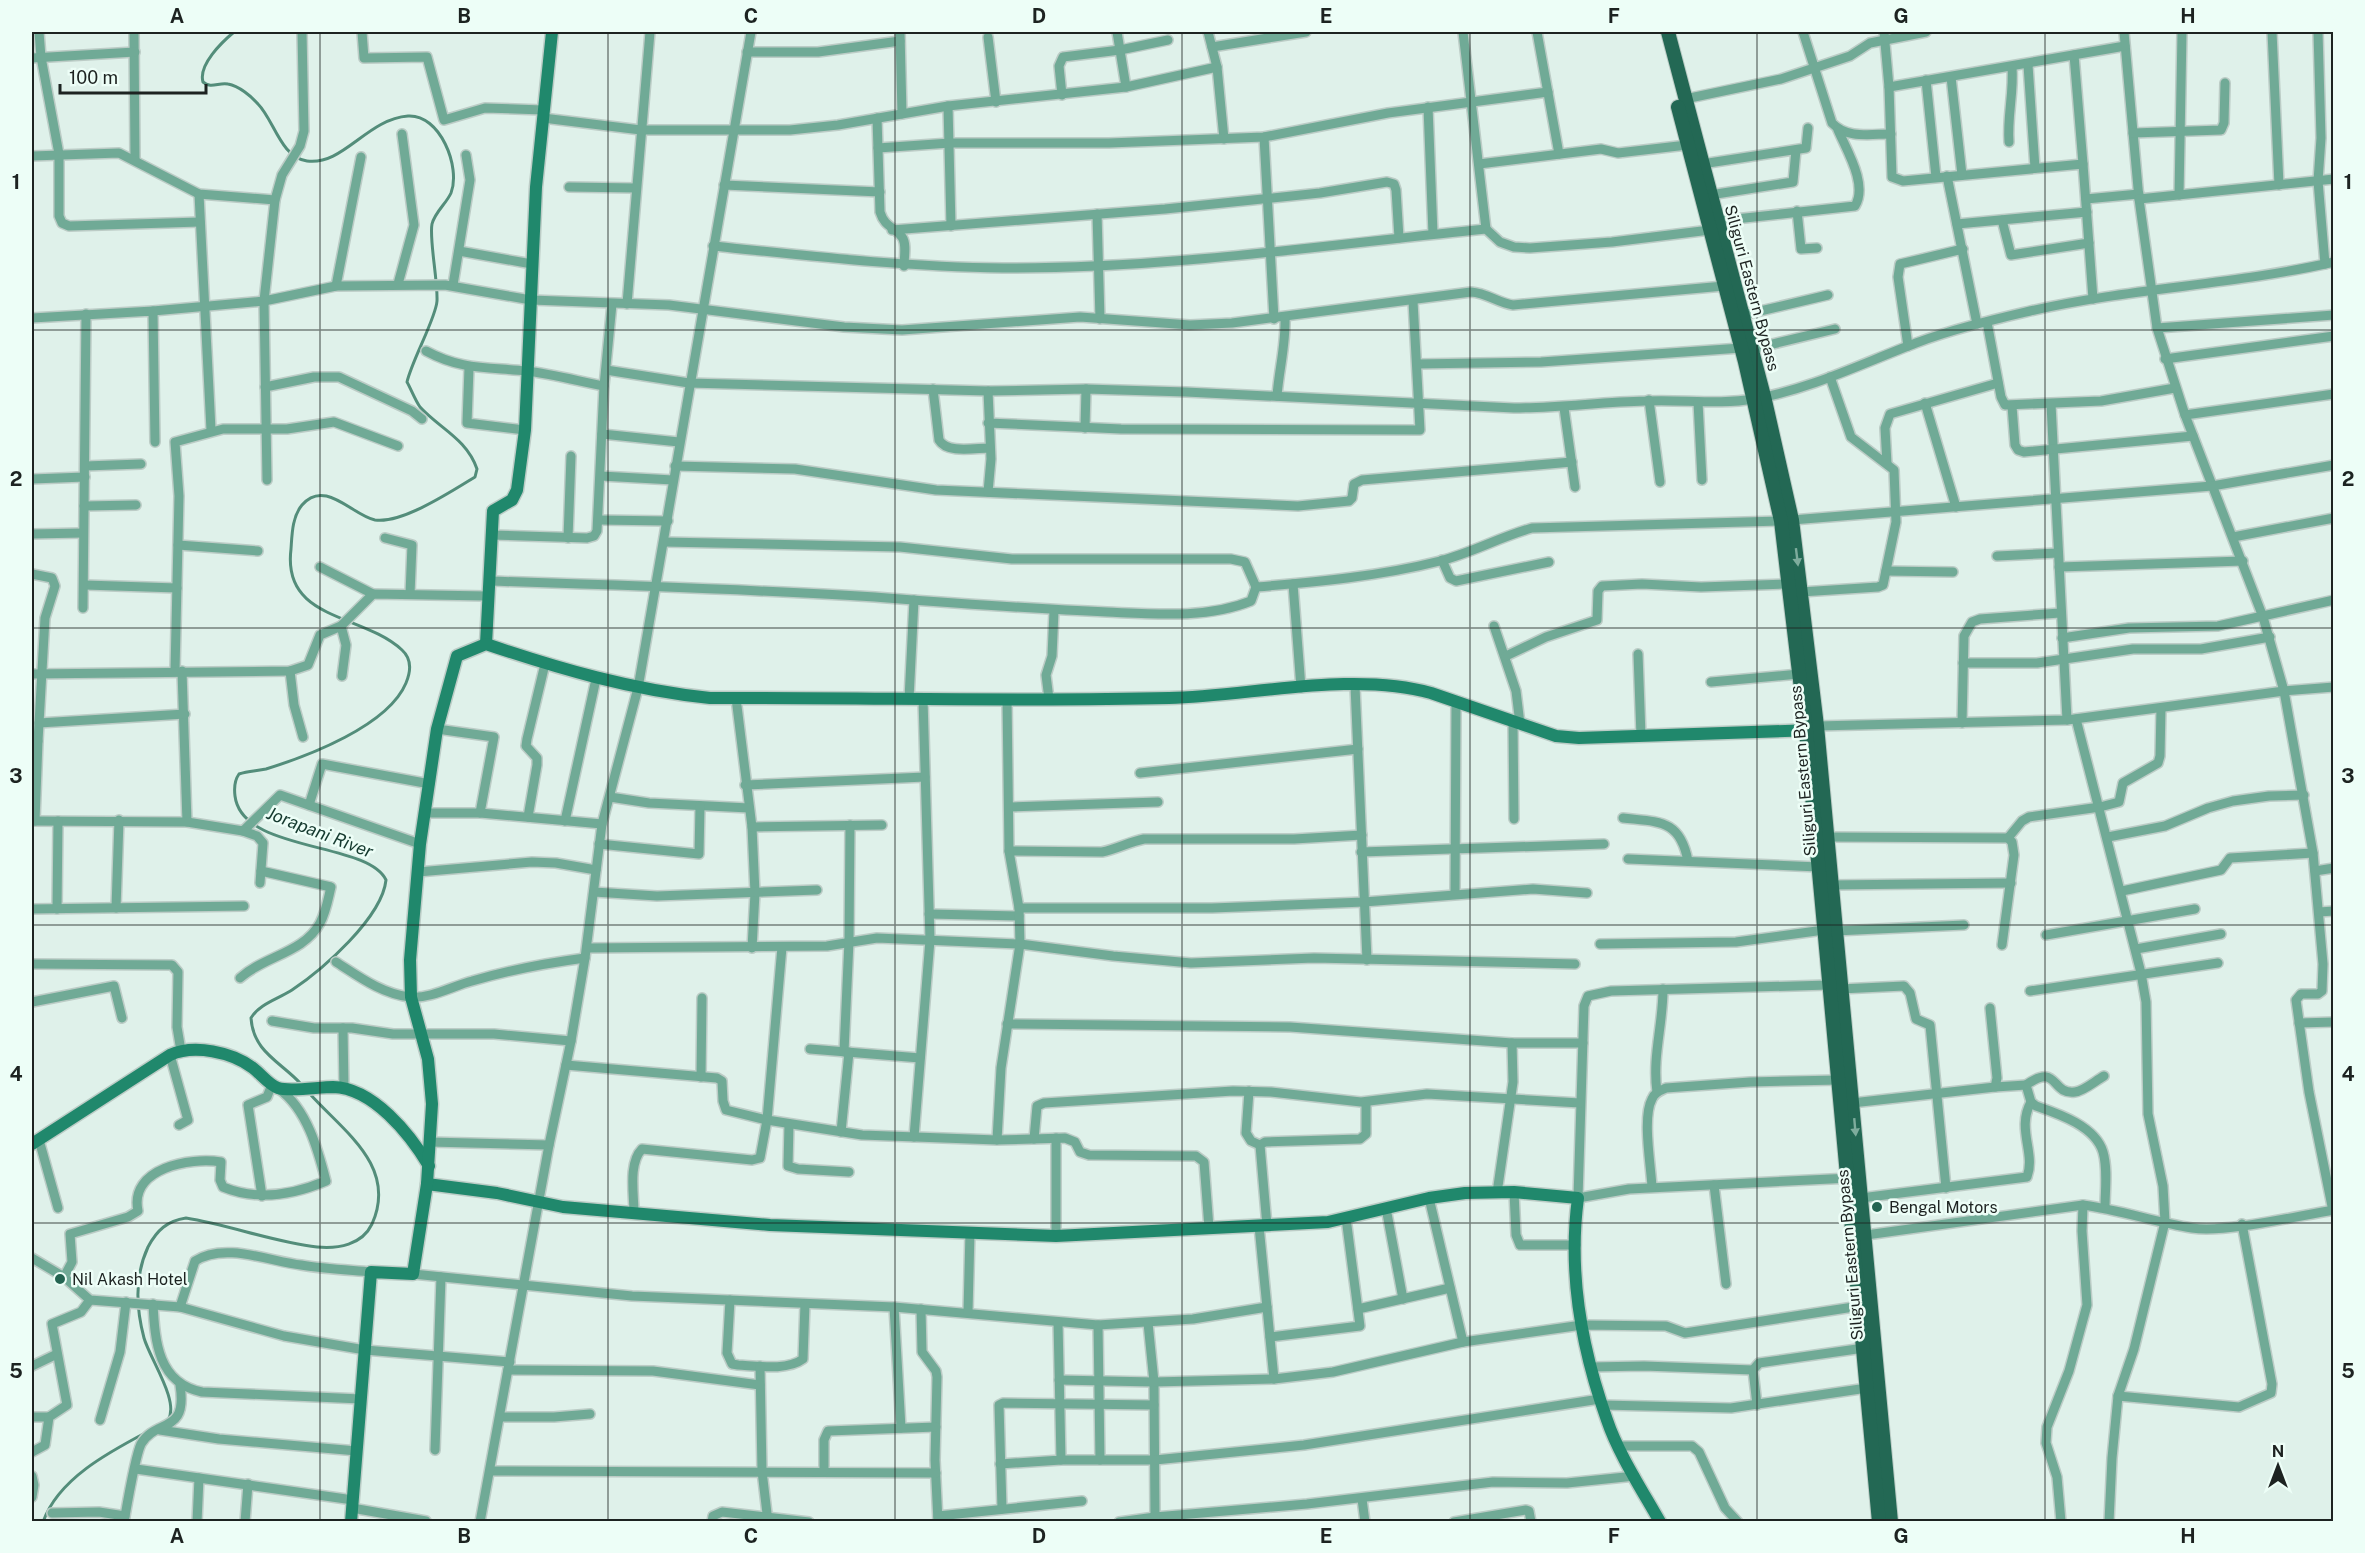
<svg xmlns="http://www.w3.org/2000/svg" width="2365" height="1553" viewBox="0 0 2365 1553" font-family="'Public Sans',sans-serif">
  <rect width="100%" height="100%" fill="#dff1ea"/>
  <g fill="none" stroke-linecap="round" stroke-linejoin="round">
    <!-- stream -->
    <g stroke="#538d7a" stroke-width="3">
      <path d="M234,32C222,42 198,65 203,82C211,89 219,82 228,84C239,86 251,96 258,104C274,120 281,158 307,161C343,166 367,119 408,116C440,114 461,167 451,193C446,204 435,212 432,224C429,239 438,281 437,301C436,318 412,360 407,382C411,389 415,400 420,407C439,428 467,439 477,469L475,477C452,491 402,524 375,520C353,516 325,478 302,505C292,517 292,535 291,549C282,621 362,613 402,650C412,659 411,671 406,683C388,726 308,756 266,769C257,771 248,771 239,774C234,781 234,788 235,796C242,853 368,841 386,880C382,918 322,970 292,990C278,999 259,1004 251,1018C253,1052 281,1062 301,1084"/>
      <path d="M168,1420C180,1402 150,1359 144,1338C136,1308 135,1275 148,1247C157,1230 167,1221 186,1218C230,1225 273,1242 317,1247C338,1249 362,1245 372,1224C398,1166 343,1131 310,1094"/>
      <path d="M43,1522C58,1479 109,1452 147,1432"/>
    </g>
    <!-- street casing -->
    <g stroke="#bcccc6" stroke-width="12">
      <g id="street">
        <polyline points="39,32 41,57 59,154 59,216 62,223 69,226 200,222"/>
        <polyline points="134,32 135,159"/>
        <polyline points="362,32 364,58 427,57 444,120 485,108 543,110"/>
        <polyline points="900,32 902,114"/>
        <polyline points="1117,32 1126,87"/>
        <polyline points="1208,32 1217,67 1224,139"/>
        <polyline points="1463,32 1486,229"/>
        <polyline points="1537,32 1559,154"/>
        <path d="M1803,32L1832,123C1847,139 1870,134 1891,134"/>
        <polyline points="1884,32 1889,87 1892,177 1903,181 2083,164 2093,299"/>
        <polyline points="2124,32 2139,199 2157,328 2185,415 2263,617 2284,691 2334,687"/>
        <polyline points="2272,32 2279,185"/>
        <polyline points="2318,32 2321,138 2318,181 2325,264"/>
        <polyline points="988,37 996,102"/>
        <polyline points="1212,47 1306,32"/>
        <polyline points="747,52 818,52 900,41"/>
        <polyline points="2074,55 2083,164"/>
        <polyline points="32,58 135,52"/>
        <polyline points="2028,65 2035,168"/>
        <polyline points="1951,77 1962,175"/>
        <polyline points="1926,80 1936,177"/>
        <polyline points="1889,87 2125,46"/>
        <polyline points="1062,95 1059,66 1063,57 1120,50 1168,40"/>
        <polyline points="1685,99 1781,79 1850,56 1870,43 1926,32"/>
        <polyline points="948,106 951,226"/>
        <polyline points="1428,107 1433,234"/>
        <polyline points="543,118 641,130 790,130 838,125 948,106 1126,87 1217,67"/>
        <path d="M877,118L880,212C885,228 894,226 902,237C907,244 904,257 904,266"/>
        <polyline points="2133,133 2221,130 2224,123 2225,83"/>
        <polyline points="1264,137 1274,319"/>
        <path d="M2009,142C2007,116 2014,93 2012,67"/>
        <polyline points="878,148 950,143 1109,143 1264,137 1388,113 1548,92"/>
        <polyline points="32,156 119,153 199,194 275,200"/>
        <polyline points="1479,164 1601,149 1618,153 1687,145"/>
        <polyline points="1702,164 1806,148 1808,128"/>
        <polyline points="1947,176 1977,324"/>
        <polyline points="724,185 880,192"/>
        <polyline points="569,187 636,188"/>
        <polyline points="199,194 211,430"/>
        <polyline points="1710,195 1793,182 1796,150"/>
        <polyline points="2179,195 2182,32"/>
        <polyline points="2086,199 2139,194"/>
        <polyline points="2139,199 2334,179"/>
        <polyline points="1797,211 1801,249 1817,248"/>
        <polyline points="1097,214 1100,319"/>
        <polyline points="2002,220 2011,255 2089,243"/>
        <path d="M1717,221L1855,206C1868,185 1847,151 1838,130"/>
        <polyline points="1957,224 2087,212"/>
        <polyline points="892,230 1165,209 1320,193 1387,182 1394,184 1396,190 1399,238"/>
        <path d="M713,246C810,256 905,267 1003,268C1164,269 1326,245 1486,229L1500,242L1514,247L1530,248L1612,242L1710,230"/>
        <polyline points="459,251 532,264"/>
        <polyline points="398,284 414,225 402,134"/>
        <polyline points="453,285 470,180 466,155"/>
        <polyline points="336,286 361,157"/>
        <polyline points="627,304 650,32"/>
        <path d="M153,311L264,301L336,286L445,285L531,300L669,305L844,327L902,330L1080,317L1190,325L1232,323L1471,292C1487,293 1498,303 1513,305L1724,286"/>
        <polyline points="1743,315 1828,295"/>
        <polyline points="32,318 153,311 155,442"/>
        <polyline points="1987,322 2001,397 2005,405 2101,401 2175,388"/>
        <polyline points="2157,328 2334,315"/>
        <polyline points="1908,346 1898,277 1900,264 1963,249"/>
        <polyline points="1752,349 1835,329"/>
        <path d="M426,351C461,370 487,367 526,371C552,374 578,381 604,386"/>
        <polyline points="2165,359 2334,336"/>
        <polyline points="1417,364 1541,362 1741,348"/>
        <polyline points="469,368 467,423 525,430"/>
        <path d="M606,370L689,383L988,391L1086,389L1186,392L1514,408C1558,408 1601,402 1645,401C1681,399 1718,405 1754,399C1811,389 1863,363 1916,343C1953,329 1992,320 2030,311C2130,288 2233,285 2334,262"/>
        <polyline points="265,387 314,377 339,377 412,411 422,419"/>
        <path d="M933,389L939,440C947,454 975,448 990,448"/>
        <path d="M1277,396C1279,369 1286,345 1285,317"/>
        <polyline points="1649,400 1660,482"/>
        <polyline points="1698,402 1702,480"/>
        <polyline points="1925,403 1956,507"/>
        <polyline points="2051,404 2067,720"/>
        <polyline points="2012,406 2015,445 2018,450 2024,452 2193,436"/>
        <polyline points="1564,408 1575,487"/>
        <polyline points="2185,415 2334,394"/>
        <polyline points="988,423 1121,429 1420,430 1413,301"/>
        <polyline points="1085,428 1086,389"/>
        <polyline points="602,434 679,442"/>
        <polyline points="1887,464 1885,428 1890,414 1998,383"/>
        <polyline points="85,466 141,464"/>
        <polyline points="675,466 795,469 936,490 1298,506 1349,501 1352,498 1354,484 1362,480 1572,462"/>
        <polyline points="601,476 673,480"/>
        <polyline points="32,479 85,477"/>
        <polyline points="267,480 264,301 275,200 282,175 300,146 304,131 302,32"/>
        <polyline points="988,492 991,459 988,391"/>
        <polyline points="84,506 136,505"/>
        <polyline points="599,520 668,521"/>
        <polyline points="1792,520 2212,486 2334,465"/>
        <polyline points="32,534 83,533"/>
        <polyline points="491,535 587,538 594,536 597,531 604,386 612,304"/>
        <polyline points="2233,537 2334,518"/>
        <polyline points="385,538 412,545 410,594"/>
        <polyline points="568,538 571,456"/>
        <polyline points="178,545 258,551"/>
        <polyline points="1997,556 2058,553"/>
        <polyline points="1442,560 1450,578 1456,581 1549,562"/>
        <polyline points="320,567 373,594"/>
        <polyline points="2059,567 2243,561"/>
        <polyline points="1886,571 1953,572"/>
        <polyline points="32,574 52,578 55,586 45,618 38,741 32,741"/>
        <path d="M489,581C618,585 747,589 875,597C953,603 1030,609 1107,612C1153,614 1207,619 1251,601L1256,587L1245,562L1231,559H1012L900,547L664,542"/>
        <polyline points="1293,584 1301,688"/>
        <polyline points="85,585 177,588"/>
        <path d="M1256,587C1317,582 1381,576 1440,561C1471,553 1500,537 1532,528L1781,521"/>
        <polyline points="1801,592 1878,587 1883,585 1896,522 1894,470 1851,437 1830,377"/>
        <polyline points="83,608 86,314"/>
        <polyline points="341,626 346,645 342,676"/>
        <polyline points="1494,626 1516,691 1520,724"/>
        <polyline points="2062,638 2129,628 2218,626 2334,600"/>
        <polyline points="1638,654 1641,736"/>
        <polyline points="1506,656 1546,637 1597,620 1598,591 1602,586 1642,584 1701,587 1788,584"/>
        <polyline points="1963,663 2037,663 2133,649 2201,649 2270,637"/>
        <polyline points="175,671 179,496 175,442 223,429 287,429 334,422 398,446"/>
        <polyline points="182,671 187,822"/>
        <polyline points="290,671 294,705 303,737"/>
        <polyline points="32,674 290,671 308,665 320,635 341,626 373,594 487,596"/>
        <polyline points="1711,682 1799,674"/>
        <polyline points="1355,686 1367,960"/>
        <polyline points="736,698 752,827 755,893 752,948"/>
        <polyline points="909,699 914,600"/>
        <polyline points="1049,699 1046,675 1052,656 1054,611"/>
        <polyline points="2076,719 2141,973 2146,1002 2148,1114 2163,1186 2165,1222 2134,1349 2118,1396 2112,1458 2109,1522"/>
        <polyline points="1513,722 1514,819"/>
        <polyline points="39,723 185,714"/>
        <polyline points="1962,723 1964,636 1972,622 1980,619 2060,613"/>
        <polyline points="1817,726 2067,720 2284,691 2313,853 2323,964 2322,991 2318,994 2301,994 2296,1000 2309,1092 2333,1211"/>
        <polyline points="437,729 494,737 480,813"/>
        <polyline points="1140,773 1358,749"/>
        <polyline points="745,785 925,777"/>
        <polyline points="610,797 649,803 749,808"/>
        <polyline points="309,805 322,764 430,784"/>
        <polyline points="1009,807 1158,802"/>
        <polyline points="425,813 480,813 602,824"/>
        <polyline points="528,817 537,765 537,758 526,746 527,739 545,664"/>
        <path d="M1623,818C1659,822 1680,819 1688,861"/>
        <polyline points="32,821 187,822 243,831 280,795 420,844"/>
        <polyline points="35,821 38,741"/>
        <polyline points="565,821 596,679"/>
        <polyline points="752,827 882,825"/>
        <polyline points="243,831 257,836 263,843 260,883"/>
        <polyline points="1826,837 2008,838 2012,842 2014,855 2002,945"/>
        <polyline points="2108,837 2165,826 2208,808 2233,801 2269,796 2304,795"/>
        <polyline points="2008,838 2022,821 2029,817 2100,807 2119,802 2123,783 2158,763 2160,756 2161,708"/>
        <polyline points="599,844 699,854 700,806"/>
        <path d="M1009,851L1102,852C1117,849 1129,842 1144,839H1294L1362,835"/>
        <polyline points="1361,852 1604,844"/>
        <polyline points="1628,859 1819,867"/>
        <polyline points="2315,871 2334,868"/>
        <polyline points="418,872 532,862 556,863 596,870"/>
        <polyline points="1830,885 2011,883"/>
        <polyline points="2122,891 2221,870 2230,858 2313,853"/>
        <polyline points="594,892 657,896 817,890"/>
        <polyline points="1455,894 1456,702"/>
        <polyline points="116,908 119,820"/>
        <polyline points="1019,908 1212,908 1364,902 1533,889 1587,893"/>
        <polyline points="32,909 244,906"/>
        <polyline points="57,909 58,821"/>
        <polyline points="2319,912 2334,911"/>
        <polyline points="929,914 1019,916"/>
        <polyline points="1835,931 1964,925"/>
        <polyline points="2046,935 2195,909"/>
        <polyline points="1600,944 1736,942 1824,930"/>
        <polyline points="782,947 767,1120 862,1135 997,1140 1065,1138 1075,1142 1080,1152 1089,1155 1196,1156 1204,1162 1209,1228"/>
        <polyline points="587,948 827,946 877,938 1020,944 1113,956 1191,963 1314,958 1575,964"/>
        <polyline points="2136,949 2221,934"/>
        <path d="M336,962C358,976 382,994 410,997C430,999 453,986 472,981C509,970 547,963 585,958"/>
        <polyline points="32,964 172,965 178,972 177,1027 181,1051"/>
        <path d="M240,978C264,956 304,953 320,923C326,912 328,899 331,887L261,871"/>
        <polyline points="1829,985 1611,991 1588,996 1584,1006 1578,1198 1629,1189 1851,1178"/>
        <polyline points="1840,989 1904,986 1910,993 1916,1019 1930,1025 1946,1188"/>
        <polyline points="2030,991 2218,963"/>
        <polyline points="32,1002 114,986 122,1018"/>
        <polyline points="272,1021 314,1028 352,1028 393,1034 494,1034 571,1041"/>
        <polyline points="2299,1023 2334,1022"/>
        <polyline points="1007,1024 1290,1027 1512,1043 1583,1043"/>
        <polyline points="343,1028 344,1088"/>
        <polyline points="810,1049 920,1058"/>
        <polyline points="844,1052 849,941 850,825"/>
        <polyline points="170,1055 188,1120 179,1125"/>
        <path d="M566,1065L717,1078L722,1081L723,1101L726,1110L767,1120L760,1158L752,1160L642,1149C628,1163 634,1195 634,1213"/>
        <polyline points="701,1077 702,998"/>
        <path d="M2026,1085C2059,1062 2050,1095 2075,1092C2084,1091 2095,1081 2104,1076"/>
        <path d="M1995,1087L2026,1085L2031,1102L2036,1106C2059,1114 2095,1126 2103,1152C2108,1169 2105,1190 2105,1208"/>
        <polyline points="1249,1091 1246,1133 1251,1141 1260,1145"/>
        <path d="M1657,1092C1652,1057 1663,1025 1663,989"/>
        <polyline points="1852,1103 1995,1087 1997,1078 1990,1008"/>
        <polyline points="789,1124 788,1166 798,1169 849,1172"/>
        <polyline points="841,1132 849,1052"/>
        <polyline points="914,1137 930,940 923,699"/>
        <polyline points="1034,1139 1037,1106 1044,1103 1233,1091 1271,1092 1361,1102 1427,1094 1580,1103"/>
        <polyline points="39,1140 58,1208"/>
        <polyline points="997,1140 1001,1068 1020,944 1019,908 1009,851 1007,699"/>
        <polyline points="430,1142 549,1145"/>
        <polyline points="1714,1185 1726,1284"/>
        <path d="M1652,1187C1651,1166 1642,1117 1652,1099C1655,1092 1660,1091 1666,1088L1750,1082L1839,1080"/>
        <polyline points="1514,1192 1516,1235 1520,1245 1576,1245"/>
        <polyline points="1497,1193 1513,1082 1512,1043"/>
        <polyline points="262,1196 248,1105 267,1097 272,1084"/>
        <polyline points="1429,1198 1463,1342"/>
        <path d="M1861,1198L2027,1177C2036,1153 2016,1129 2031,1102"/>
        <polyline points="1386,1208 1403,1299"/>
        <polyline points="1259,1226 1274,1379"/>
        <polyline points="1267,1226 1260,1145 1265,1142 1360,1139 1366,1134 1366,1102"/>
        <polyline points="1056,1236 1056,1138"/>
        <path d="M1859,1236L2083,1205C2120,1210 2155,1222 2192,1228C2227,1233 2296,1216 2334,1210"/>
        <polyline points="32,1258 64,1277 90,1300 180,1307 284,1336 365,1350 510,1362"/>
        <polyline points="413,1274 632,1296 894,1307 1098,1325 1193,1319 1267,1307"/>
        <path d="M64,1277L72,1262L70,1234L128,1217L138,1211C129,1168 190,1157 221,1162L220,1180L223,1187C257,1201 293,1195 326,1181C318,1150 307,1109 279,1089"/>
        <path d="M730,1300L727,1353L732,1364L738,1365C757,1366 787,1371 803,1359L805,1304"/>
        <path d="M153,1304C155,1342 158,1383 202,1392L361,1399"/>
        <path d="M180,1307L195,1261C224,1242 269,1261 301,1265C324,1269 348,1270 371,1272"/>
        <polyline points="894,1307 901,1428"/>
        <polyline points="921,1309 922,1352 936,1371 937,1377 935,1460 938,1522"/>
        <polyline points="1358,1309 1450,1288"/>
        <polyline points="968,1312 970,1232"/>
        <polyline points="1148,1323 1154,1382 1155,1517 1307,1504 1493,1482 1567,1483 1635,1476"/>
        <polyline points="1098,1325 1100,1460"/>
        <polyline points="1270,1337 1360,1326 1346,1218"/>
        <polyline points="32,1366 57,1354"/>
        <polyline points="760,1366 762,1471 768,1522"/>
        <polyline points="1591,1367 1644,1366 1753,1370"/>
        <polyline points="508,1370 653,1371 760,1385"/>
        <polyline points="1059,1380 1154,1382 1274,1379 1333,1372 1463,1342 1582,1325 1666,1326 1685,1333 1860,1306"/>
        <polyline points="2118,1396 2239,1407 2271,1393 2272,1384 2242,1224"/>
        <polyline points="1602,1405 1731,1408 1867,1388"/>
        <polyline points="1757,1405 1753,1370 1759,1363 1864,1348"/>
        <polyline points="32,1417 49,1417"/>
        <polyline points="500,1417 554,1417 590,1414"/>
        <polyline points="100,1420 120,1352 126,1302"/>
        <polyline points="160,1430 219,1439 357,1451"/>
        <polyline points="1620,1446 1692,1446 1699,1452 1725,1508 1738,1522"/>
        <polyline points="435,1450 441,1277"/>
        <polyline points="32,1452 45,1445 49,1417 67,1405 52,1324 81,1312 90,1300"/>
        <polyline points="1061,1460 1155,1460 1304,1445 1600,1399"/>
        <polyline points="1000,1464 1061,1460 1058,1322"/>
        <polyline points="136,1469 353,1500"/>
        <polyline points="490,1471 936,1473"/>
        <polyline points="824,1471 824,1440 828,1431 936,1427"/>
        <polyline points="32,1476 34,1485 32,1497"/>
        <polyline points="1362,1499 1365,1522"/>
        <polyline points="352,1508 426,1521"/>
        <polyline points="1002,1509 999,1405 1003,1403 1154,1405"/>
        <polyline points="52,1513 99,1512 125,1516"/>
        <polyline points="938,1516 1082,1501"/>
        <path d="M124,1522C127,1505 135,1457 141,1444C156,1418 188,1435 180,1385"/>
        <polyline points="197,1522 199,1478"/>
        <polyline points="245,1522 248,1484"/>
        <polyline points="480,1522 549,1145 571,1041 585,958 602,824 638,688 751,32"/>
        <polyline points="712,1522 713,1516 722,1512 809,1522"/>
        <polyline points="1119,1522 1155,1517"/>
        <polyline points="1454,1522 1526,1510 1529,1511 1531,1522"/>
        <polyline points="2061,1522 2057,1477 2046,1443 2047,1427 2069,1371 2087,1305 2082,1231 2083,1205"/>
      </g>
    </g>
    <!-- secondary casing -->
    <g stroke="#bcccc6" stroke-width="15">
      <g id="secondary">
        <polyline points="486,644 493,511 512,500 517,490 525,430 536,187 552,32"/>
        <path d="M32,1144L170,1055C194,1044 232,1052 253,1068C261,1074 269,1085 278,1088C290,1092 319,1087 333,1087C373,1088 410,1134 429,1166"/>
        <path d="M427,1184L497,1193L563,1207L770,1225L1056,1236L1328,1222L1429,1198L1465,1193L1514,1192L1578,1198C1568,1272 1582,1350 1607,1420C1618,1453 1642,1490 1660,1522"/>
        <path d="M351,1522L371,1272L413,1274L427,1184L432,1104L428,1059L411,997L410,960L420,844L437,729L457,656L486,644C560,669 632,690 710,698C863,697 1016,702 1169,698C1250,696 1352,671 1431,693L1556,736L1579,738L1813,730"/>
      </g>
    </g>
    <!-- primary casing -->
    <g stroke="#bcccc6" stroke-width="16">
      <g id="primary">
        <polyline points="1668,32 1764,396 1792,520 1817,726 1891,1522"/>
        <polyline points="1678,107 1745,362 1781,521 1806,731 1879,1522"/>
      </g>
    </g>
    <!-- street -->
    <use href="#street" stroke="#70aa96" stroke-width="9"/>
    <!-- secondary -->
    <use href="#secondary" stroke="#20886c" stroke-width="12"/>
    <!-- primary -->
    <use href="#primary" stroke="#236854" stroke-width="14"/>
  </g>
  <!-- one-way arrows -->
  <defs><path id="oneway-solid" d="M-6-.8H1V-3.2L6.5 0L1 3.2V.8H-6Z" transform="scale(1.5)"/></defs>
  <g fill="#7eac9d">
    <use href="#oneway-solid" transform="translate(1797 557) rotate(83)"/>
    <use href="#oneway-solid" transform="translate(1855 1127) rotate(85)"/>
  </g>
  <!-- grid -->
  <path fill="none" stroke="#1d2321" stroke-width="1.5" stroke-opacity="0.55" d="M320,32V1522M608,32V1522M895,32V1522M1182,32V1522M1470,32V1522M1757,32V1522M2045,32V1522M32,330H2334M32,628H2334M32,925H2334M32,1223H2334"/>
  <!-- markers -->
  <g fill="#246451" stroke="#edfef7" stroke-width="2">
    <circle cx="1877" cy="1207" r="6"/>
    <circle cx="60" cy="1279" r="6"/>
  </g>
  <g text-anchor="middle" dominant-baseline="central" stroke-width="5" stroke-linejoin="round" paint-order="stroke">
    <!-- street labels -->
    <g font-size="16" fill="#1d2321" stroke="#edfef7">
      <text transform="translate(1752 288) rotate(75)">Siliguri Eastern Bypass</text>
      <text transform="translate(1803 771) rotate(-95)">Siliguri Eastern Bypass</text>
      <text transform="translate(1850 1255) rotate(-95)">Siliguri Eastern Bypass</text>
    </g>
    <!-- poi labels -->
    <g font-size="16" fill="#1d2321" stroke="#edfef7" text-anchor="start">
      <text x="1889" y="1207">Bengal Motors</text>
      <text x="72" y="1279">Nil Akash Hotel</text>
    </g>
    <!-- water labels -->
    <g font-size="18" font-style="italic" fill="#153a2f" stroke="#edfef7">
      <text transform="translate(320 832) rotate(21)">Jorapani River</text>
    </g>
  </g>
  <!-- border -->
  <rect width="2365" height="1553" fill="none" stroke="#edfef7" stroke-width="66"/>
  <!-- north arrow -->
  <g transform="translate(2278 1466)" stroke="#edfef7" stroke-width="4.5" paint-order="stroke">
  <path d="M0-4.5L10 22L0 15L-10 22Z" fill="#1d2321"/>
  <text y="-9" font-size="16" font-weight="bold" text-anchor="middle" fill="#1d2321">N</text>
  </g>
  <!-- scale -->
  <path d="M60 84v9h146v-9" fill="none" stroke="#1d2321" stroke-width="3"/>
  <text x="69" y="84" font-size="18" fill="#1d2321" stroke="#edfef7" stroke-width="4.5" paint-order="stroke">100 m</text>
  <rect x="33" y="33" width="2299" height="1487" fill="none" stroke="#1d2321" stroke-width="2"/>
  <g font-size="20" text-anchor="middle" font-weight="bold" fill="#1d2321">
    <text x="177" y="23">A</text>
    <text x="464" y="23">B</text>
    <text x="751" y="23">C</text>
    <text x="1039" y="23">D</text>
    <text x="1326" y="23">E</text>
    <text x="1614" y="23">F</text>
    <text x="1901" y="23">G</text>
    <text x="2188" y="23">H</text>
    <text x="16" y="189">1</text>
    <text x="2348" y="189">1</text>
    <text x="16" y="486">2</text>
    <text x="2348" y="486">2</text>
    <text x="16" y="783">3</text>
    <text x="2348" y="783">3</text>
    <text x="16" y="1081">4</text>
    <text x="2348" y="1081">4</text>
    <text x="16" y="1378">5</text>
    <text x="2348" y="1378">5</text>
    <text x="177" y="1543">A</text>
    <text x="464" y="1543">B</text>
    <text x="751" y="1543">C</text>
    <text x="1039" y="1543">D</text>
    <text x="1326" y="1543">E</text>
    <text x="1614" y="1543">F</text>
    <text x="1901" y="1543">G</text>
    <text x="2188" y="1543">H</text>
  </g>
</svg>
